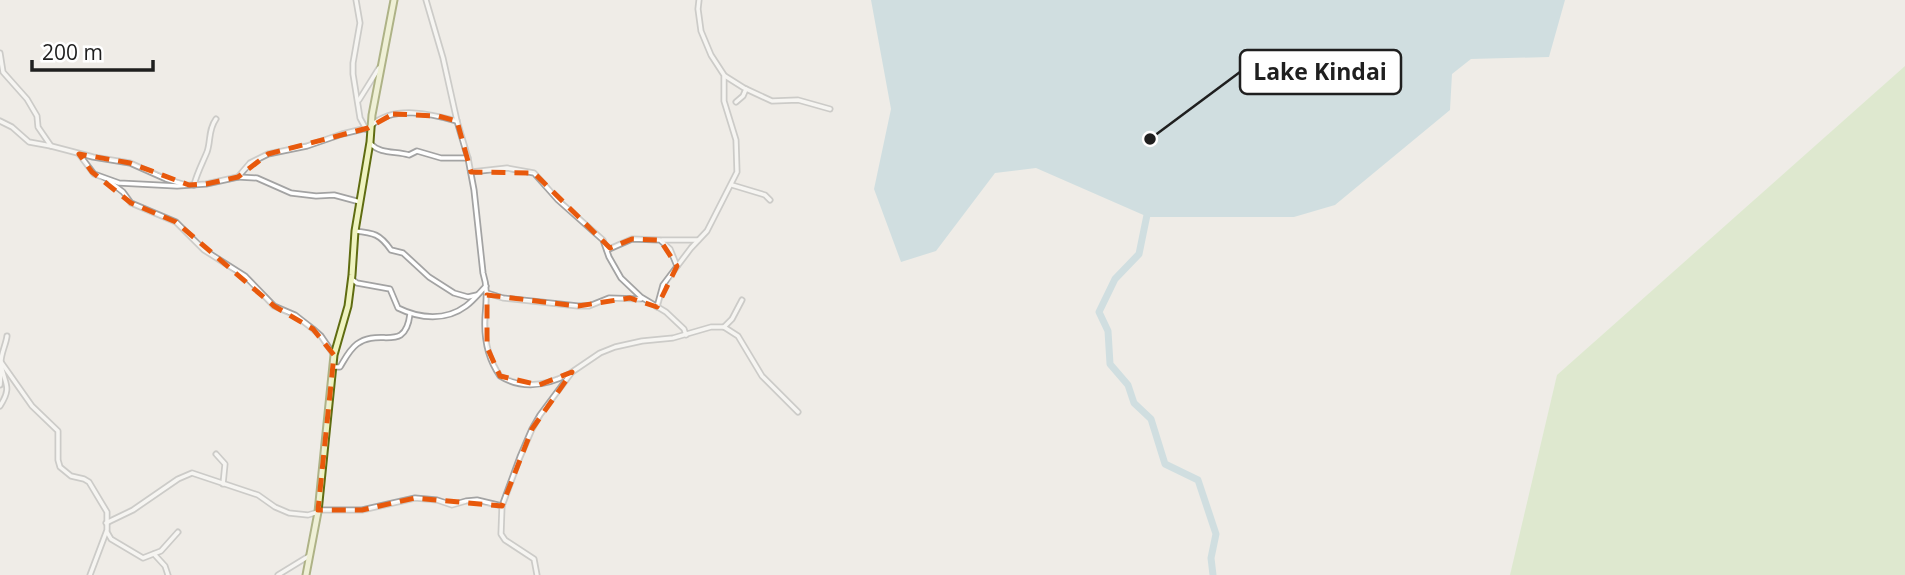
<svg xmlns="http://www.w3.org/2000/svg" width="1905" height="575" viewBox="0 0 1905 575" font-family="'Open Sans',sans-serif">
  <rect width="100%" height="100%" fill="#efece7"/>
  <!-- grass -->
  <polygon fill="#c9e3b2" points="1905,66 1905,575 1510,575 1557,375"/>
  <!-- water -->
  <polygon fill="#accdd8" points="871,0 1565,0 1549,57 1471,59 1452,74 1450,110 1335,205 1294,217 1148,217 1036,168 995,173 936,251 901,262 874,189 891,109"/>
  <g fill="none" stroke-linecap="round" stroke-linejoin="round">
    <!-- river -->
    <polyline stroke="#accdd8" stroke-width="7" points="1148,210 1139,254 1115,279 1099,312 1108,331 1110,364 1128,385 1134,403 1151,419 1165,464 1198,480 1216,534 1211,558 1213,575"/>
    <!-- street casing -->
    <g stroke="#a3a3a3" stroke-width="7">
      <g id="street">
        <polyline points="356,0 360,23 353,63 353,74 360,118 366,129"/>
        <path d="M426,0L443,58L457,121L468,158L474,190L483,273C488,288 486,302 485,318C484,338 488,359 500,376C523,390 546,386 569,374"/>
        <polyline points="0,53 3,72 27,99 37,116 38,127 51,146"/>
        <polyline points="725,76 744,88 772,101 798,100 830,109"/>
        <polyline points="359,100 379,68"/>
        <polyline points="736,102 743,96 746,89"/>
        <polyline points="0,121 12,127 29,142 51,146 93,157 130,163 166,179 183,184"/>
        <path d="M372,125C394,105 431,114 457,121"/>
        <path d="M371,144C380,154 396,151 409,155L417,151L441,158H468"/>
        <polyline points="79,154 94,174 119,183 177,186 206,184 238,177 250,163 268,154 307,146 342,134 371,127"/>
        <polyline points="471,172 507,168 534,173 558,200 603,240 609,257 621,278 641,297 666,312 684,329 686,335"/>
        <polyline points="238,177 257,178 291,193 316,196 334,195 360,202"/>
        <polyline points="110,182 123,192 131,203 176,222 204,250 245,276 274,306 295,315 313,329 321,336 334,355"/>
        <path d="M194,185C197,173 202,164 207,152C211,141 208,130 216,119"/>
        <polyline points="732,185 765,195 770,200"/>
        <path d="M355,231C374,233 380,234 391,250L403,253L429,277L454,293L468,297L477,295"/>
        <polyline points="662,240 698,240"/>
        <polyline points="607,250 632,239 660,240 670,249 677,266"/>
        <path d="M353,280L357,283L390,289L398,308C420,319 446,321 466,306C474,300 480,292 486,286"/>
        <polyline points="487,293 503,298 578,306 589,306 609,298 641,299"/>
        <polyline points="657,307 663,285 691,248 707,231 737,172 736,140 724,101 724,75 711,55 701,31 698,9 699,0"/>
        <polyline points="724,327 732,319 742,300"/>
        <polyline points="1,362 32,406 58,431 58,460 60,467 71,476 84,479 89,482 107,512 107,530 90,575"/>
        <path d="M334,367H340C345,359 349,350 357,344C380,327 405,354 410,314"/>
        <polyline points="0,385 1,367"/>
        <path d="M0,406C13,386 4,384 1,364C0,355 6,345 7,336"/>
        <polyline points="216,454 225,464 223,484"/>
        <polyline points="318,510 362,510 415,498 437,500 452,505 466,501 477,500 502,506"/>
        <polyline points="106,523 133,510 178,479 192,473 258,495 275,507 289,513 308,515 318,512"/>
        <polyline points="107,532 111,539 143,558 161,551 178,532"/>
        <polyline points="154,554 165,566 168,575"/>
        <polyline points="278,575 309,556"/>
        <polyline points="537,575 534,559 505,540 501,534 502,506 520,457 532,429 540,415 572,372 600,353 615,347 642,341 673,338 711,327 724,327 738,336 762,376 798,412"/>
      </g>
    </g>
    <!-- secondary casing -->
    <g stroke="#5f6c11" stroke-width="9">
      <polyline id="secondary" points="306,575 318,512 334,355 348,306 352,275 355,231 370,142 372,115 394,0"/>
    </g>
    <!-- street -->
    <use href="#street" stroke="#fff" stroke-width="3.5"/>
    <!-- secondary -->
    <use href="#secondary" stroke="#eff3c0" stroke-width="5"/>
  </g>
  <!-- marked area -->
  <path d="M0 0H1905V575H0ZM393,114L438,116L457,121L471,172L534,173L610,248L632,239L660,240L677,266L657,307L630,298L578,306L487,295V347L500,376L539,385L572,372L532,429L502,506L415,498L362,510H318L334,355L313,329L274,306L176,222L131,203L92,172L79,154L130,163L189,185L206,184L238,177L268,154L368,128Z" fill="#efece7" fill-opacity=".55" fill-rule="evenodd"/>
  <path fill="none" stroke="#e8590c" stroke-width="5" stroke-dasharray="14 9" stroke-linejoin="round" d="M393,114L438,116L457,121L471,172L534,173L610,248L632,239L660,240L677,266L657,307L630,298L578,306L487,295V347L500,376L539,385L572,372L532,429L502,506L415,498L362,510H318L334,355L313,329L274,306L176,222L131,203L92,172L79,154L130,163L189,185L206,184L238,177L268,154L368,128Z"/>
  <!-- callouts -->
  <path fill="none" stroke="#1f1f1f" stroke-width="2.5" d="M1150 139L1240 72"/>
  <circle fill="#1f1f1f" stroke="#fff" stroke-width="2.5" cx="1150" cy="139" r="7"/>
  <rect fill="#fff" stroke="#1f1f1f" stroke-width="2.5" x="1240" y="50" width="161" height="44" rx="7"/>
  <g font-size="23" text-anchor="middle" font-weight="bold" fill="#1f1f1f">
    <text x="1320" y="80">Lake Kindai</text>
  </g>
  <!-- scale -->
  <path d="M32 60v10h121v-10" fill="none" stroke="#1f1f1f" stroke-width="3.5"/>
  <text x="42" y="60" font-size="21" fill="#1f1f1f" stroke="#ffffff" stroke-width="5" paint-order="stroke">200 m</text>
</svg>
